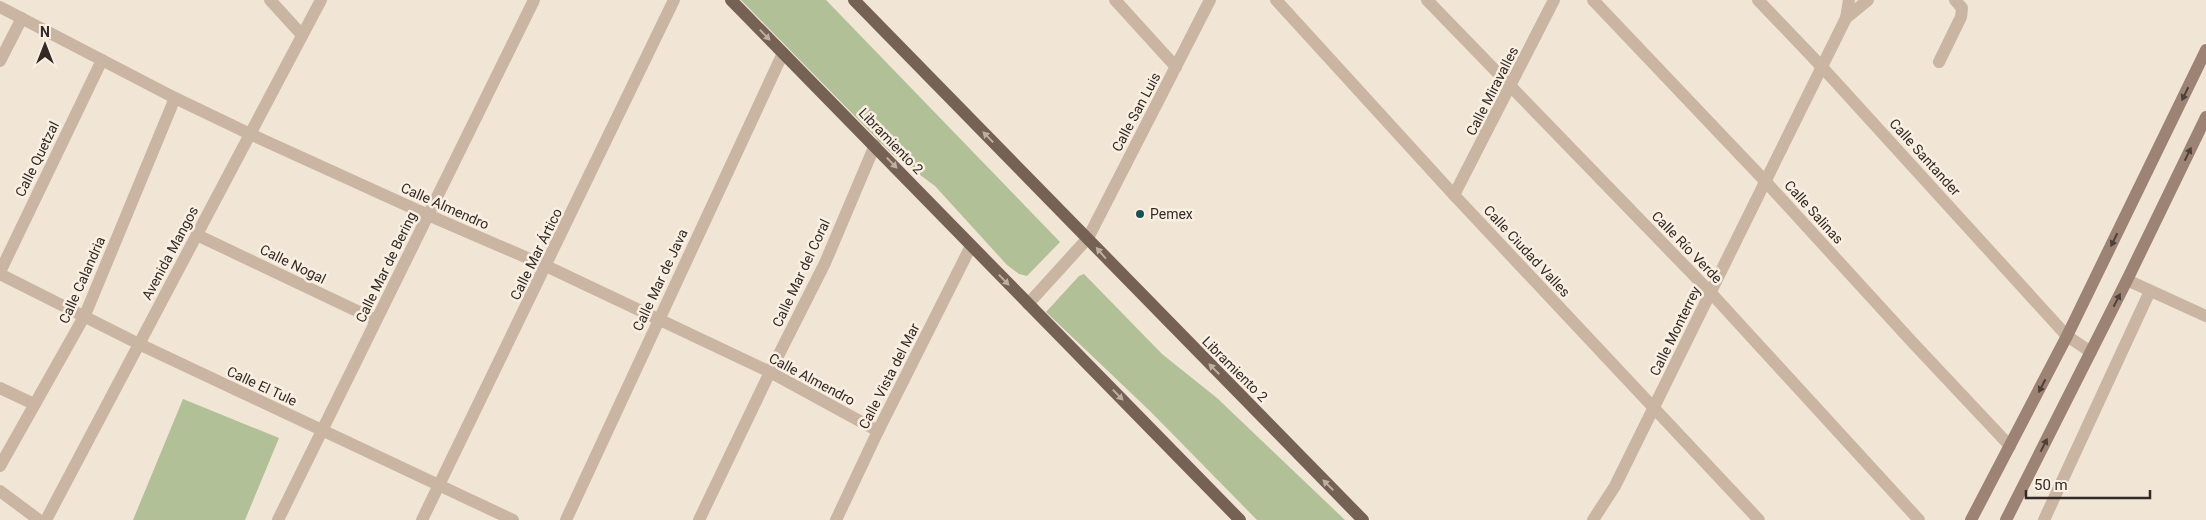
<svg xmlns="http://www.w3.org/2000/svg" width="2206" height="520" viewBox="0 0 2206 520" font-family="Roboto,sans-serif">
  <rect width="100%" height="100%" fill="#f1e5d6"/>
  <!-- green -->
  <g fill="#b1c096">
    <polygon points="741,0 826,0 1060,242 1027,276 1019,274 1007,265 935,186 892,154"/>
    <polygon points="1084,274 1162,354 1217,398 1345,520 1257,520 1151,412 1046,312 1079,276"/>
    <polygon points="183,399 279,438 245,520 133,520"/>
  </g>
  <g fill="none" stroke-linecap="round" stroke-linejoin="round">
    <!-- street -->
    <g stroke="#c9b5a2" stroke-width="12">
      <polyline points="270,0 302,35"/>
      <polyline points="1115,0 1176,67"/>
      <polyline points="1276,0 1454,195 1759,520"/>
      <polyline points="1427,0 1711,293 1919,520"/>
      <polyline points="1593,0 1765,181 1914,344 2010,446"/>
      <polyline points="1758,0 1822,67 2067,336 2091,352"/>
      <polyline points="0,7 175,98 250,134 428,215 546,266 770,372 878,431"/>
      <polyline points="1846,18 1868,0"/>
      <polyline points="0,61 22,18"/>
      <polyline points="1939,62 1961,17 1962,8 1955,0"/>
      <polyline points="1454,195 1554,0"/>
      <polyline points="197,235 376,320"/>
      <polyline points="0,272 102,60"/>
      <polyline points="0,274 139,344 513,520"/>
      <polyline points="2127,280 2206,316"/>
      <polyline points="1028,304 1088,238 1210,0"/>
      <polyline points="0,388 34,404"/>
      <polyline points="0,466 85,315 175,98"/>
      <polyline points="0,491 39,520"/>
      <polyline points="46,520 321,0"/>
      <polyline points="278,520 534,0"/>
      <polyline points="422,520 674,0"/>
      <polyline points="566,520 783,53"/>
      <polyline points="699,520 770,372 825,263 875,145"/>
      <polyline points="836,520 878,431 971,246"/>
      <polyline points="1593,520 1615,486 1846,18 1849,0"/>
      <polyline points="2044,520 2150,291"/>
    </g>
    <!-- secondary -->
    <g stroke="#9c8374" stroke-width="12">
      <polyline points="1971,520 2067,336 2206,50"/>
      <polyline points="2006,520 2127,280 2206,117"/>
    </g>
    <!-- primary -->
    <g stroke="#766155" stroke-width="12">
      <polyline points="731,0 1240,520"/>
      <polyline points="854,0 1363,520"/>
    </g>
  </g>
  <!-- one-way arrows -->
  <defs><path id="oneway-solid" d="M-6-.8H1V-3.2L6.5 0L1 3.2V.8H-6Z" transform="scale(1.25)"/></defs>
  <g fill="#beafa3">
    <use href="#oneway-solid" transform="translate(765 35) rotate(46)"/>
    <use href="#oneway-solid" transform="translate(988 137) rotate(-134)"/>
    <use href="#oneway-solid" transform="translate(892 163) rotate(46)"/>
    <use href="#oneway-solid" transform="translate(1101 253) rotate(-131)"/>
    <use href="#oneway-solid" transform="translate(1004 280) rotate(46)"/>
    <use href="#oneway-solid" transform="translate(1214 369) rotate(-135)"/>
    <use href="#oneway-solid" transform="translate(1118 395) rotate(46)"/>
    <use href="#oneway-solid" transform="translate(1328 485) rotate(-135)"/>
  </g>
  <g fill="#4d4039">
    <use href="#oneway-solid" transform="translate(2185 94) rotate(116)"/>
    <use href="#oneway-solid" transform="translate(2188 154) rotate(-64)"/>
    <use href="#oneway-solid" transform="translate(2114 240) rotate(116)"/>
    <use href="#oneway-solid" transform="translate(2117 300) rotate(-63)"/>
    <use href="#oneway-solid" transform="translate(2042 386) rotate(117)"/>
    <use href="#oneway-solid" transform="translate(2044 445) rotate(-63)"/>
  </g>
  <!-- markers -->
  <circle fill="#1a5055" stroke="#f9efe2" stroke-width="2" cx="1140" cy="214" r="5"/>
  <g text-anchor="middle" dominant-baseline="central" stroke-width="5" stroke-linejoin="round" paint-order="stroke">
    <!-- street labels -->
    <g font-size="14" fill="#332a25" stroke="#f9efe2">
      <text transform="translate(1492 91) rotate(-63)">Calle Miravalles</text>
      <text transform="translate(1136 112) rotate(-62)">Calle San Luis</text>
      <text transform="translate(891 141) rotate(46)">Libramiento 2</text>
      <text transform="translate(1925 157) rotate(48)">Calle Santander</text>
      <text transform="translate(37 159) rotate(-64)">Calle Quetzal</text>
      <text transform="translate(445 206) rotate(24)">Calle Almendro</text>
      <text transform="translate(1814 212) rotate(48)">Calle Salinas</text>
      <text transform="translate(1687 247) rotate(46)">Calle Río Verde</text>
      <text transform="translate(1527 251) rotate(47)">Calle Ciudad Valles</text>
      <text transform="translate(170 253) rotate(-62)">Avenida Mangos</text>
      <text transform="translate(536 254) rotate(-64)">Calle Mar Ártico</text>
      <text transform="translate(293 264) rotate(26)">Calle Nogal</text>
      <text transform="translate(386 267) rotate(-64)">Calle Mar de Bering</text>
      <text transform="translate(801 273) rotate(-65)">Calle Mar del Coral</text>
      <text transform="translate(82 280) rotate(-66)">Calle Calandria</text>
      <text transform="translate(660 280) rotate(-65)">Calle Mar de Java</text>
      <text transform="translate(1675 331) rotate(-64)">Calle Monterrey</text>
      <text transform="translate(1235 369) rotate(45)">Libramiento 2</text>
      <text transform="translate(889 376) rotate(-63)">Calle Vista del Mar</text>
      <text transform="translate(812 379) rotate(28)">Calle Almendro</text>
      <text transform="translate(262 386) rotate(25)">Calle El Tule</text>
    </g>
    <!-- poi labels -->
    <g font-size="14" fill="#332a25" stroke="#f9efe2" text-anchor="start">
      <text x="1150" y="214">Pemex</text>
    </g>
  </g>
  <!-- north arrow -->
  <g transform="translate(45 45)" stroke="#f9efe2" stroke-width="4" paint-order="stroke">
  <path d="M0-4L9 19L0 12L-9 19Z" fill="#332a25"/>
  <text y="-8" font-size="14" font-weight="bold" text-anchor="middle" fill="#332a25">N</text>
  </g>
  <!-- scale -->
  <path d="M2026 490v8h124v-8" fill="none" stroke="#332a25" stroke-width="2.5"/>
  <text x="2034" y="490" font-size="15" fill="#332a25" stroke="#f9efe2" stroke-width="4" paint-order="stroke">50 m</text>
</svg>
